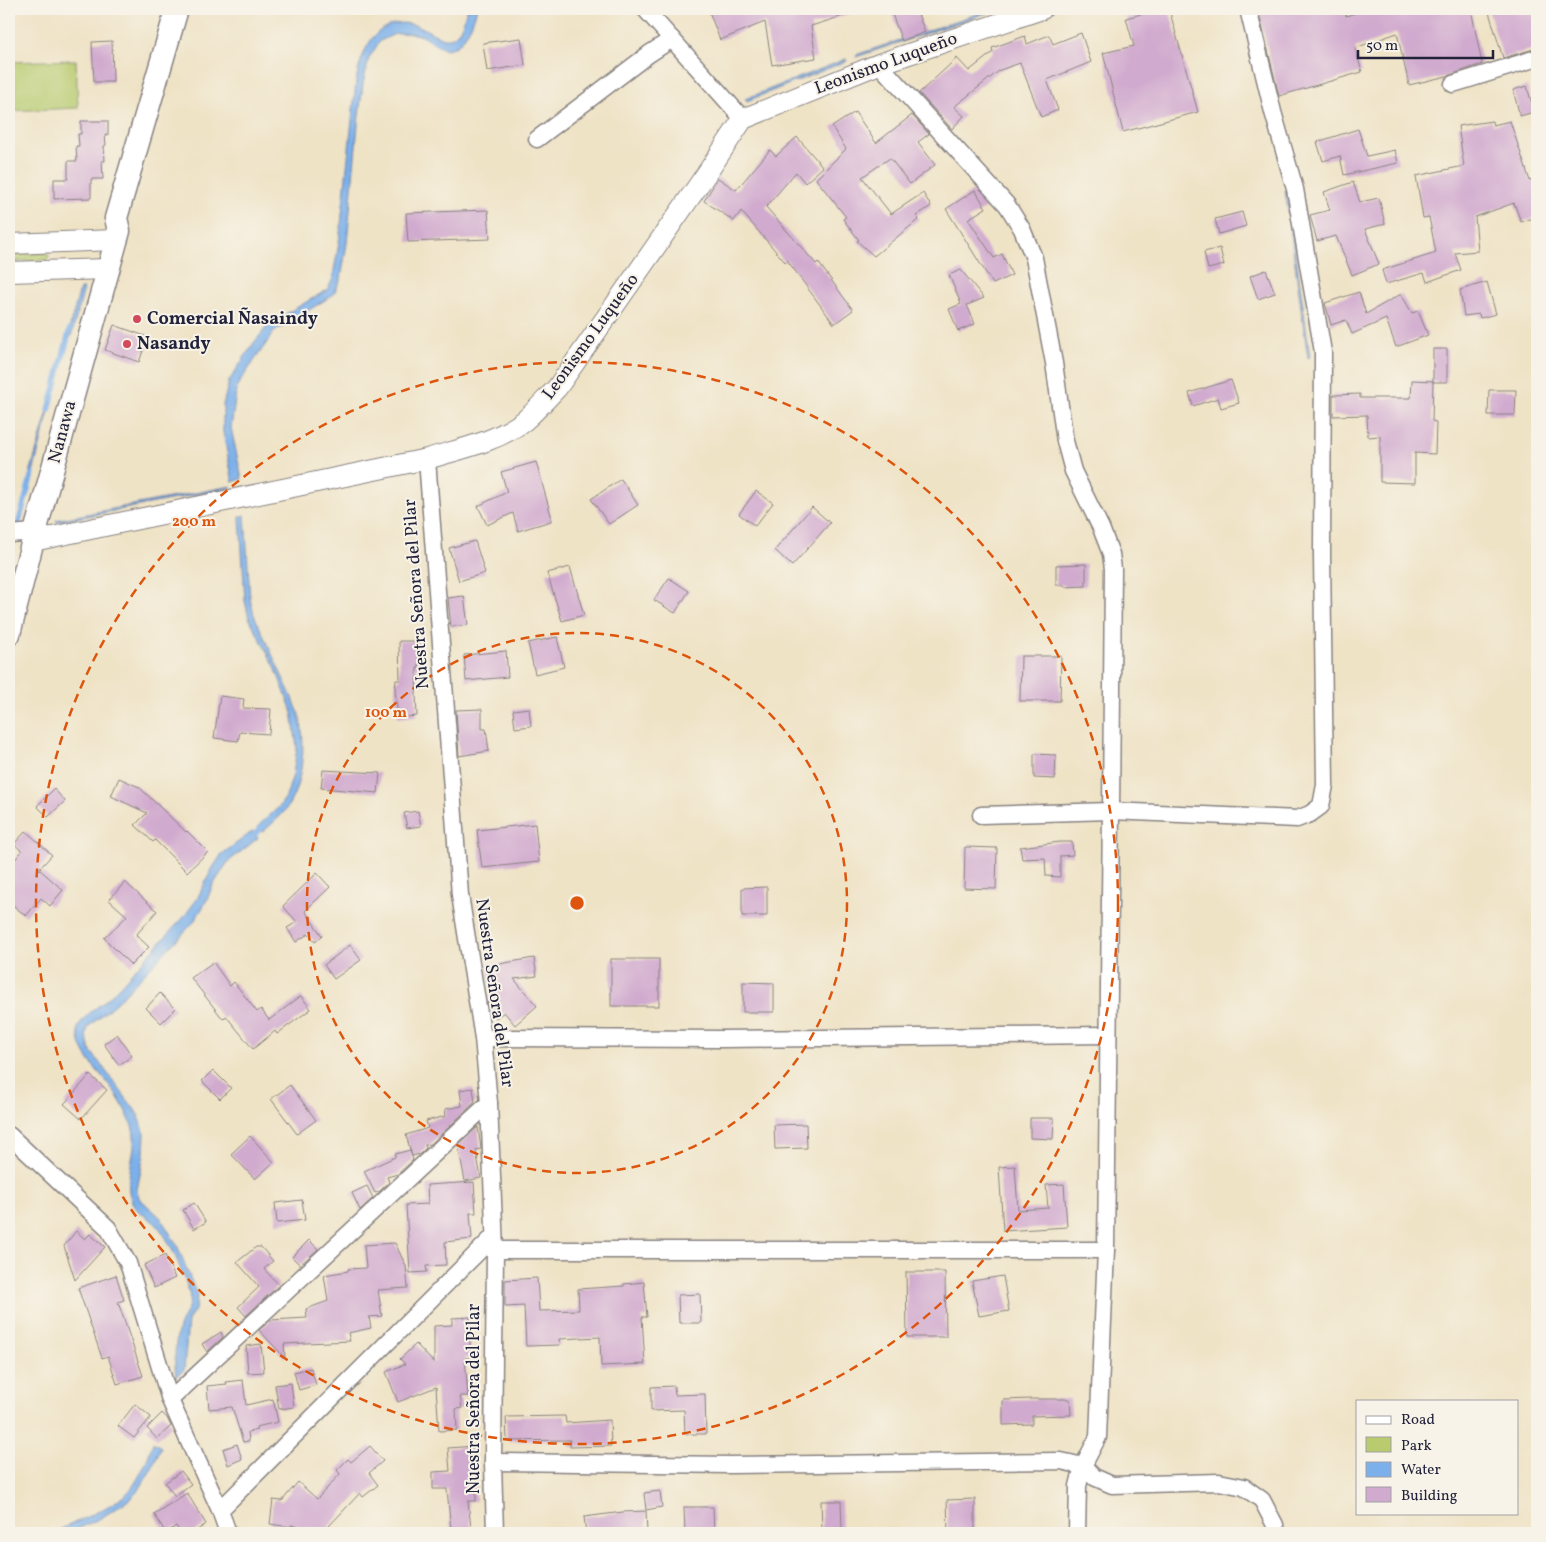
<svg xmlns="http://www.w3.org/2000/svg" width="1546" height="1542" viewBox="0 0 1546 1542" font-family="Vollkorn,serif">
  <rect width="100%" height="100%" fill="#f7f3e8"/>
  <filter id="ink" filterUnits="userSpaceOnUse"><feTurbulence type="fractalNoise" baseFrequency=".02" numOctaves="2"/><feDisplacementMap in="SourceGraphic" scale="10" xChannelSelector="R" yChannelSelector="G"/><feConvolveMatrix kernelMatrix="1 2 1 2 8 2 1 2 1" color-interpolation-filters="sRGB"/></filter>
  <filter id="wash" filterUnits="userSpaceOnUse"><feTurbulence type="fractalNoise" baseFrequency=".0096" numOctaves="4" result="noise"/><feDisplacementMap in="SourceGraphic" scale="20" xChannelSelector="R" yChannelSelector="G"/><feGaussianBlur stdDeviation="1.12" result="paint"/><feColorMatrix in="noise" values="0 0 0 0 0 0 0 0 0 0 0 0 0 0 0 0 0 1.4 0 .05"/><feComposite in="paint" operator="in"/></filter>
  <g filter="url(#wash)">
    <rect width="100%" height="100%" fill="#efe3c6"/>
    <!-- green -->
    <g fill="#b8cb6f" stroke="#6d7655">
      <polygon points="76,60 78,108 9,111 9,62"/>
      <polygon points="47,253 49,256 47,260 9,262 9,255"/>
    </g>
    <!-- water -->
    <g fill="#7cb0ea" stroke="#4f6992">
      <path d="M467,9H477L471,26L464,38L457,46L447,49L438,46L423,36L409,33L395,34L380,41L369,58L363,84L358,124L347,243L341,279L333,295L274,332L237,386L231,428L242,479L233,482L223,432V405L229,381L253,344L270,323L327,290L332,281L339,243L356,82C361,48 379,11 421,27C428,30 441,40 450,38C461,35 464,18 467,9Z"/>
      <polygon points="991,9 998,9 856,57 856,55"/>
      <polygon points="846,59 847,61 747,101 745,99"/>
      <polygon points="1287,190 1310,357 1308,358 1285,191"/>
      <polygon points="80,289 84,289 71,337 67,337"/>
      <polygon points="50,404 51,404 31,480 28,480"/>
      <polygon points="231,486 231,488 57,522 56,520"/>
      <path d="M245,515L250,599L254,615L299,713C307,743 303,789 283,813C277,820 269,826 263,832L258,826L279,807L286,797L293,775L297,748L292,711L274,665L249,618L245,601L240,517Z"/>
      <path d="M253,831L258,838L228,862L213,885L205,904L193,923L118,1001L88,1027L86,1035L90,1050L138,1114L145,1134L144,1154L137,1190L139,1198L160,1217L177,1245L197,1295L196,1308L188,1321L184,1370L176,1377C174,1362 175,1346 178,1331C182,1315 194,1307 188,1289C182,1270 169,1238 156,1224C150,1218 140,1214 135,1207C118,1182 141,1153 132,1126C127,1112 119,1098 110,1086C96,1068 78,1053 78,1028C84,1014 99,1007 109,997L183,918L197,899L212,869L222,854Z"/>
      <path d="M153,1442L161,1447L152,1468L139,1490L130,1499L101,1518L69,1533H52C71,1524 118,1505 130,1490C141,1476 148,1459 153,1442Z"/>
    </g>
    <g fill="none" stroke-linecap="round" stroke-linejoin="round">
      <!-- stream -->
      <g stroke="#7cb0ea" stroke-width="5.5">
        <polyline points="49,410 70,329"/>
        <polyline points="18,525 32,474"/>
        <polyline points="250,839 265,824"/>
      </g>
    </g>
    <g id="blocks">
      <!-- building -->
      <g fill="#d1abcf">
        <polygon points="708,9 855,9 856,12 811,26 816,58 772,65 765,22 720,40"/>
        <polygon points="890,9 916,9 925,32 902,41"/>
        <polygon points="1160,9 1169,9 1198,112 1123,132 1103,53 1134,46 1126,18"/>
        <polygon points="1258,9 1343,9 1346,16 1367,9 1471,9 1482,64 1447,76 1409,85 1397,33 1355,48 1362,72 1279,96"/>
        <polygon points="1488,9 1537,9 1537,48 1503,58"/>
        <polygon points="1081,33 1091,62 1047,80 1058,110 1041,117 1020,63 1000,70 954,107 964,116 952,129 919,93 957,58 969,71 993,52 992,48 1025,36 1027,44 1049,35 1053,44"/>
        <polygon points="521,38 525,65 487,71 483,43"/>
        <polygon points="112,41 113,82 94,82 92,42"/>
        <polygon points="1527,86 1534,112 1520,116 1513,90"/>
        <polygon points="855,112 876,143 912,115 929,134 918,142 935,165 910,184 890,158 862,177 891,214 923,193 931,206 916,216 919,219 874,256 857,241 859,240 843,219 846,217 816,179 846,149 832,127"/>
        <polygon points="81,121 108,121 108,135 105,135 106,145 104,146 105,161 102,161 103,179 91,179 91,198 54,199 54,179 68,179 68,161 77,161 76,146 79,146 78,134 81,134"/>
        <polygon points="1492,121 1493,125 1510,121 1530,181 1537,178 1537,217 1521,222 1514,203 1475,217 1478,251 1455,253 1461,270 1427,282 1424,273 1386,284 1382,270 1436,253 1429,217 1423,218 1416,176 1464,166 1458,126"/>
        <polygon points="1358,129 1367,156 1395,150 1398,163 1344,175 1340,156 1323,161 1317,142"/>
        <polygon points="797,137 823,167 805,183 796,172 766,207 816,264 818,262 853,310 834,324 787,260 785,262 741,211 734,221 704,201 718,178 736,190 770,150 776,156"/>
        <polygon points="1353,182 1360,202 1379,198 1385,224 1365,229 1379,264 1352,275 1336,236 1317,241 1310,215 1330,210 1324,192"/>
        <polygon points="975,190 986,208 968,219 994,258 1002,254 1012,275 993,284 946,209"/>
        <polygon points="488,210 490,239 408,242 406,213"/>
        <polygon points="1242,212 1246,226 1219,234 1215,219"/>
        <polygon points="1220,248 1224,265 1208,269 1204,252"/>
        <polygon points="961,270 984,298 967,305 975,324 958,331 949,309 961,304 949,275"/>
        <polygon points="1266,270 1275,293 1258,299 1250,276"/>
        <polygon points="1487,282 1496,314 1480,318 1479,314 1464,316 1460,290"/>
        <polygon points="1359,292 1366,314 1401,294 1412,313 1418,311 1428,335 1396,347 1386,319 1352,334 1346,320 1331,325 1325,303"/>
        <polygon points="114,325 148,337 139,362 105,350"/>
        <rect x="1433" y="349" width="14" height="33"/>
        <polygon points="1231,380 1239,403 1221,408 1218,398 1193,406 1189,393"/>
        <polygon points="1412,380 1433,381 1432,421 1436,422 1435,454 1415,453 1415,483 1380,482 1380,436 1368,437 1367,415 1333,416 1333,395 1360,394 1360,398 1411,398"/>
        <polygon points="1489,390 1516,390 1515,415 1488,415"/>
        <polygon points="536,462 551,515 551,521 518,531 513,513 487,525 478,506 507,492 501,472"/>
        <polygon points="621,479 638,505 609,524 591,499"/>
        <polygon points="756,491 773,503 755,526 739,514"/>
        <polygon points="812,507 830,523 792,566 775,550"/>
        <polygon points="475,541 485,573 459,581 449,548"/>
        <polygon points="1086,564 1086,586 1065,587 1064,585 1056,585 1056,565"/>
        <polygon points="570,567 584,615 562,621 547,573"/>
        <polygon points="669,578 689,591 675,613 654,600"/>
        <polygon points="464,596 468,625 451,627 448,598"/>
        <polygon points="557,637 564,667 535,674 528,643"/>
        <polygon points="399,641 419,641 419,668 417,668 416,695 417,716 398,718 395,690 396,680 400,680"/>
        <polygon points="506,651 508,677 466,681 464,655"/>
        <polygon points="1021,656 1061,656 1060,701 1020,701"/>
        <polygon points="220,696 244,699 243,708 271,709 269,734 240,732 238,741 214,738"/>
        <polygon points="529,708 531,726 515,728 513,710"/>
        <polygon points="482,709 482,729 486,729 489,751 459,756 456,710"/>
        <polygon points="1034,754 1056,755 1055,779 1034,778"/>
        <polygon points="323,770 380,773 378,793 321,788"/>
        <polygon points="119,778 139,787 186,832 187,831 208,852 187,872 155,840 153,842 135,825 147,813 111,796"/>
        <polygon points="54,789 65,801 48,817 37,806"/>
        <polygon points="418,811 421,826 407,828 404,813"/>
        <polygon points="535,824 539,862 482,868 477,830"/>
        <polygon points="26,831 52,855 39,869 63,890 50,906 41,898 26,916 9,902 9,867 22,851 14,844"/>
        <polygon points="1060,842 1072,842 1073,855 1060,856 1060,877 1046,876 1045,858 1022,859 1020,847"/>
        <polygon points="965,847 997,848 996,889 964,888"/>
        <polygon points="317,873 330,887 305,911 322,936 315,942 308,934 296,942 287,928 297,922 283,906"/>
        <polygon points="125,882 157,911 136,935 149,947 131,965 104,938 127,916 109,900"/>
        <polygon points="767,887 767,916 742,916 742,888"/>
        <polygon points="350,945 361,960 334,979 324,965"/>
        <polygon points="534,958 537,976 514,979 537,1006 515,1025 504,1012 496,1018 488,1007 487,1003 492,999 487,966"/>
        <rect x="611" y="959" width="48" height="47"/>
        <polygon points="213,962 230,986 234,982 257,1012 261,1009 269,1020 301,996 311,1009 277,1034 275,1031 253,1049 226,1016 223,1019 191,978"/>
        <polygon points="743,982 774,983 774,1012 743,1012"/>
        <polygon points="160,993 175,1009 161,1023 146,1008"/>
        <polygon points="117,1034 132,1056 119,1065 104,1044"/>
        <polygon points="213,1070 231,1088 220,1099 202,1081"/>
        <polygon points="90,1075 107,1090 81,1119 64,1104"/>
        <polygon points="290,1085 316,1120 297,1134 271,1099"/>
        <polygon points="473,1088 475,1102 431,1144 425,1145 426,1148 420,1154 412,1156 406,1135 428,1128 426,1121 446,1116 445,1109 462,1106 460,1090"/>
        <polygon points="1030,1118 1054,1118 1053,1139 1030,1138"/>
        <polygon points="806,1124 807,1148 775,1149 774,1125"/>
        <polygon points="478,1127 481,1149 476,1150 481,1178 465,1181 458,1145"/>
        <polygon points="250,1136 274,1162 255,1179 231,1154"/>
        <polygon points="410,1150 413,1160 398,1174 387,1177 389,1182 380,1191 375,1193 364,1171 395,1157 395,1154"/>
        <polygon points="1015,1166 1018,1210 1048,1208 1046,1185 1064,1184 1067,1227 1003,1231 999,1167"/>
        <polygon points="474,1182 476,1213 470,1213 472,1239 445,1242 446,1265 426,1266 427,1272 410,1273 406,1205 428,1204 427,1185"/>
        <polygon points="367,1186 373,1198 360,1210 352,1193"/>
        <polygon points="302,1200 305,1220 277,1223 275,1203"/>
        <polygon points="194,1203 206,1222 194,1229 183,1210"/>
        <polygon points="76,1231 85,1239 90,1234 105,1247 75,1280 64,1246"/>
        <polygon points="309,1240 318,1249 300,1265 292,1257"/>
        <polygon points="395,1243 406,1266 408,1288 378,1290 382,1316 369,1317 371,1328 348,1333 350,1341 284,1344 285,1358 259,1330 271,1320 307,1318 306,1309 328,1301 324,1275 348,1271 348,1269 366,1268 364,1245"/>
        <polygon points="256,1247 261,1247 273,1261 264,1269 279,1285 246,1316 238,1307 259,1287 237,1262"/>
        <polygon points="165,1255 175,1278 154,1288 144,1265"/>
        <polygon points="906,1272 945,1272 946,1337 907,1337"/>
        <polygon points="116,1275 124,1300 118,1302 143,1376 117,1384 108,1356 102,1358 78,1288"/>
        <polygon points="1003,1276 1009,1311 979,1316 972,1281"/>
        <polygon points="537,1278 539,1311 579,1310 578,1289 624,1286 624,1284 644,1282 647,1317 642,1317 645,1364 601,1366 600,1337 559,1339 560,1345 526,1346 524,1306 505,1307 505,1280"/>
        <polygon points="700,1294 701,1323 679,1323 678,1295"/>
        <polygon points="470,1317 470,1358 465,1358 468,1396 460,1396 462,1408 456,1409 457,1430 439,1431 436,1387 398,1402 386,1372 405,1364 400,1359 416,1344 434,1363 434,1326 452,1325 452,1318"/>
        <polygon points="221,1332 223,1337 207,1352 202,1344"/>
        <polygon points="261,1344 264,1372 248,1373 246,1346"/>
        <polygon points="311,1368 316,1385 299,1390 294,1372"/>
        <polygon points="243,1380 246,1405 273,1399 278,1422 256,1427 257,1430 248,1432 249,1441 243,1442 232,1407 209,1409 207,1386 227,1384 226,1382"/>
        <polygon points="291,1383 294,1407 279,1409 275,1385"/>
        <polygon points="674,1386 675,1395 705,1394 706,1434 685,1434 684,1410 651,1411 651,1387"/>
        <polygon points="1032,1399 1070,1399 1071,1415 1032,1416 1032,1424 1003,1425 1003,1400"/>
        <polygon points="135,1404 151,1417 134,1438 118,1426"/>
        <polygon points="162,1413 167,1418 171,1426 157,1439 147,1428"/>
        <polygon points="565,1416 566,1423 610,1420 611,1446 570,1447 570,1440 507,1441 506,1417"/>
        <polygon points="237,1444 242,1459 228,1465 223,1449"/>
        <polygon points="370,1446 383,1461 369,1473 378,1485 363,1497 360,1493 329,1526 328,1533 291,1525 291,1527 270,1524 273,1500 282,1501 298,1482 317,1499 340,1474 337,1470 348,1459 351,1462"/>
        <polygon points="475,1446 476,1501 468,1501 471,1528 451,1530 447,1489 433,1489 433,1472 450,1471 448,1448"/>
        <polygon points="181,1471 191,1484 175,1496 165,1483"/>
        <polygon points="660,1491 662,1507 646,1510 644,1493"/>
        <polygon points="187,1493 206,1524 193,1533 181,1533 176,1526 166,1533 154,1514"/>
        <polygon points="975,1499 975,1533 948,1533 947,1500"/>
        <polygon points="821,1501 841,1501 842,1529 822,1529"/>
        <polygon points="684,1507 713,1507 714,1533 685,1533"/>
        <polygon points="646,1511 647,1533 586,1533 584,1517 623,1512"/>
      </g>
    </g>
  </g>
  <g filter="url(#ink)">
    <use href="#blocks" fill-opacity="0" stroke="#888280" stroke-width="1"/>
    <g fill="none" stroke-linecap="round" stroke-linejoin="round">
      <!-- minor casing -->
      <g stroke="#888280" stroke-width="19">
        <g id="minor">
          <polyline points="645,9 743,119"/>
          <polyline points="879,64 1007,205 1022,229 1034,258 1054,363 1065,441 1073,471 1101,528 1111,554 1113,569 1111,811 1106,1250 1098,1437 1083,1466 1078,1486 1077,1533"/>
          <polyline points="1453,84 1537,58"/>
          <polyline points="537,139 649,54 672,39"/>
          <polyline points="427,459 460,895 483,1038 489,1103 495,1250 493,1462 495,1533"/>
          <polyline points="9,534 35,532"/>
          <polyline points="981,815 1111,811 1297,819 1310,814 1321,806 1325,785 1322,554 1323,352 1295,189 1273,112 1248,9"/>
          <polyline points="483,1038 722,1039 1108,1035"/>
          <polyline points="9,1135 108,1228 128,1263 170,1400 220,1510 228,1533"/>
          <polyline points="495,1250 1106,1250"/>
          <polyline points="170,1400 489,1103"/>
          <polyline points="493,1462 730,1465 1061,1461 1083,1466 1094,1477 1112,1485 1219,1482 1244,1487 1262,1500 1275,1525 1276,1533"/>
          <polyline points="220,1510 494,1236"/>
        </g>
      </g>
      <!-- tertiary casing -->
      <g stroke="#888280" stroke-width="22">
        <g id="tertiary">
          <polyline points="9,244 116,240"/>
          <polyline points="9,272 108,269"/>
          <path d="M33,541L427,459C460,449 496,442 524,421C536,411 546,399 557,388L707,173L743,119L879,64L1042,9"/>
        </g>
      </g>
      <!-- secondary casing -->
      <g stroke="#888280" stroke-width="25">
        <polyline id="secondary" points="9,634 35,532 119,231 116,218 177,9"/>
      </g>
      <!-- minor -->
      <use href="#minor" stroke="#fff" stroke-width="16"/>
      <!-- tertiary -->
      <use href="#tertiary" stroke="#fff" stroke-width="20"/>
      <!-- secondary -->
      <use href="#secondary" stroke="#fff" stroke-width="22"/>
    </g>
  </g>
  <!-- distance rings -->
  <g fill="none" stroke="#de560e" stroke-width="2.5" stroke-dasharray="9 6">
    <circle cx="577" cy="903" r="270"/>
    <circle cx="577" cy="903" r="541"/>
  </g>
  <!-- markers -->
  <g fill="#d1495b" stroke="#f7f3e8" stroke-width="2">
    <circle cx="137" cy="319" r="5"/>
    <circle cx="127" cy="344" r="5"/>
  </g>
  <g text-anchor="middle" dominant-baseline="central" stroke-width="4" stroke-linejoin="round" paint-order="stroke">
    <!-- street labels -->
    <g font-size="18" fill="#22223b" stroke="#f7f3e8">
      <text transform="translate(886 64) rotate(-20)">Leonismo Luqueño</text>
      <text transform="translate(591 337) rotate(-54)">Leonismo Luqueño</text>
      <text transform="translate(63 432) rotate(-75)">Nanawa</text>
      <text transform="translate(417 594) rotate(-94)">Nuestra Señora del Pilar</text>
      <text transform="translate(494 993) rotate(82)">Nuestra Señora del Pilar</text>
      <text transform="translate(474 1399) rotate(-90)">Nuestra Señora del Pilar</text>
    </g>
    <!-- poi labels -->
    <g font-size="18" font-weight="bold" fill="#22223b" stroke="#f7f3e8" text-anchor="start">
      <text x="147" y="319">Comercial Ñasaindy</text>
      <text x="137" y="344">Nasandy</text>
    </g>
  </g>
  <circle cx="577" cy="903" r="8" fill="#de560e" stroke="#f7f3e8" stroke-width="2.5"/>
  <g font-size="15" text-anchor="middle" font-weight="bold" fill="#de560e" stroke="#f7f3e8" stroke-width="4" stroke-linejoin="round" paint-order="stroke">
    <text x="194" y="526">200 m</text>
    <text x="386" y="717">100 m</text>
  </g>
  <!-- margin -->
  <rect width="1546" height="1542" fill="none" stroke="#f7f3e8" stroke-width="30"/>
  <!-- legend -->
  <rect x="1356" y="1400" width="162" height="115" fill="#f7f3e8" stroke="#a29fa3"/>
  <rect x="1366" y="1416" width="25" height="8" fill="#ffffff" stroke="#a29fa3"/>
  <text x="1401" y="1424" font-size="15" fill="#22223b">Road</text>
  <rect x="1366" y="1437" width="25" height="15" fill="#b8cb6f" stroke="#a29fa3"/>
  <text x="1401" y="1450" font-size="15" fill="#22223b">Park</text>
  <rect x="1366" y="1462" width="25" height="15" fill="#7cb0ea" stroke="#a29fa3"/>
  <text x="1401" y="1474" font-size="15" fill="#22223b">Water</text>
  <rect x="1366" y="1487" width="25" height="15" fill="#d1abcf" stroke="#a29fa3"/>
  <text x="1401" y="1500" font-size="15" fill="#22223b">Building</text>
  <!-- scale -->
  <path d="M1358 50v8h135v-8" fill="none" stroke="#22223b" stroke-width="2.5"/>
  <text x="1366" y="50" font-size="15" fill="#22223b" stroke="#f7f3e8" stroke-width="4" paint-order="stroke">50 m</text>
</svg>
